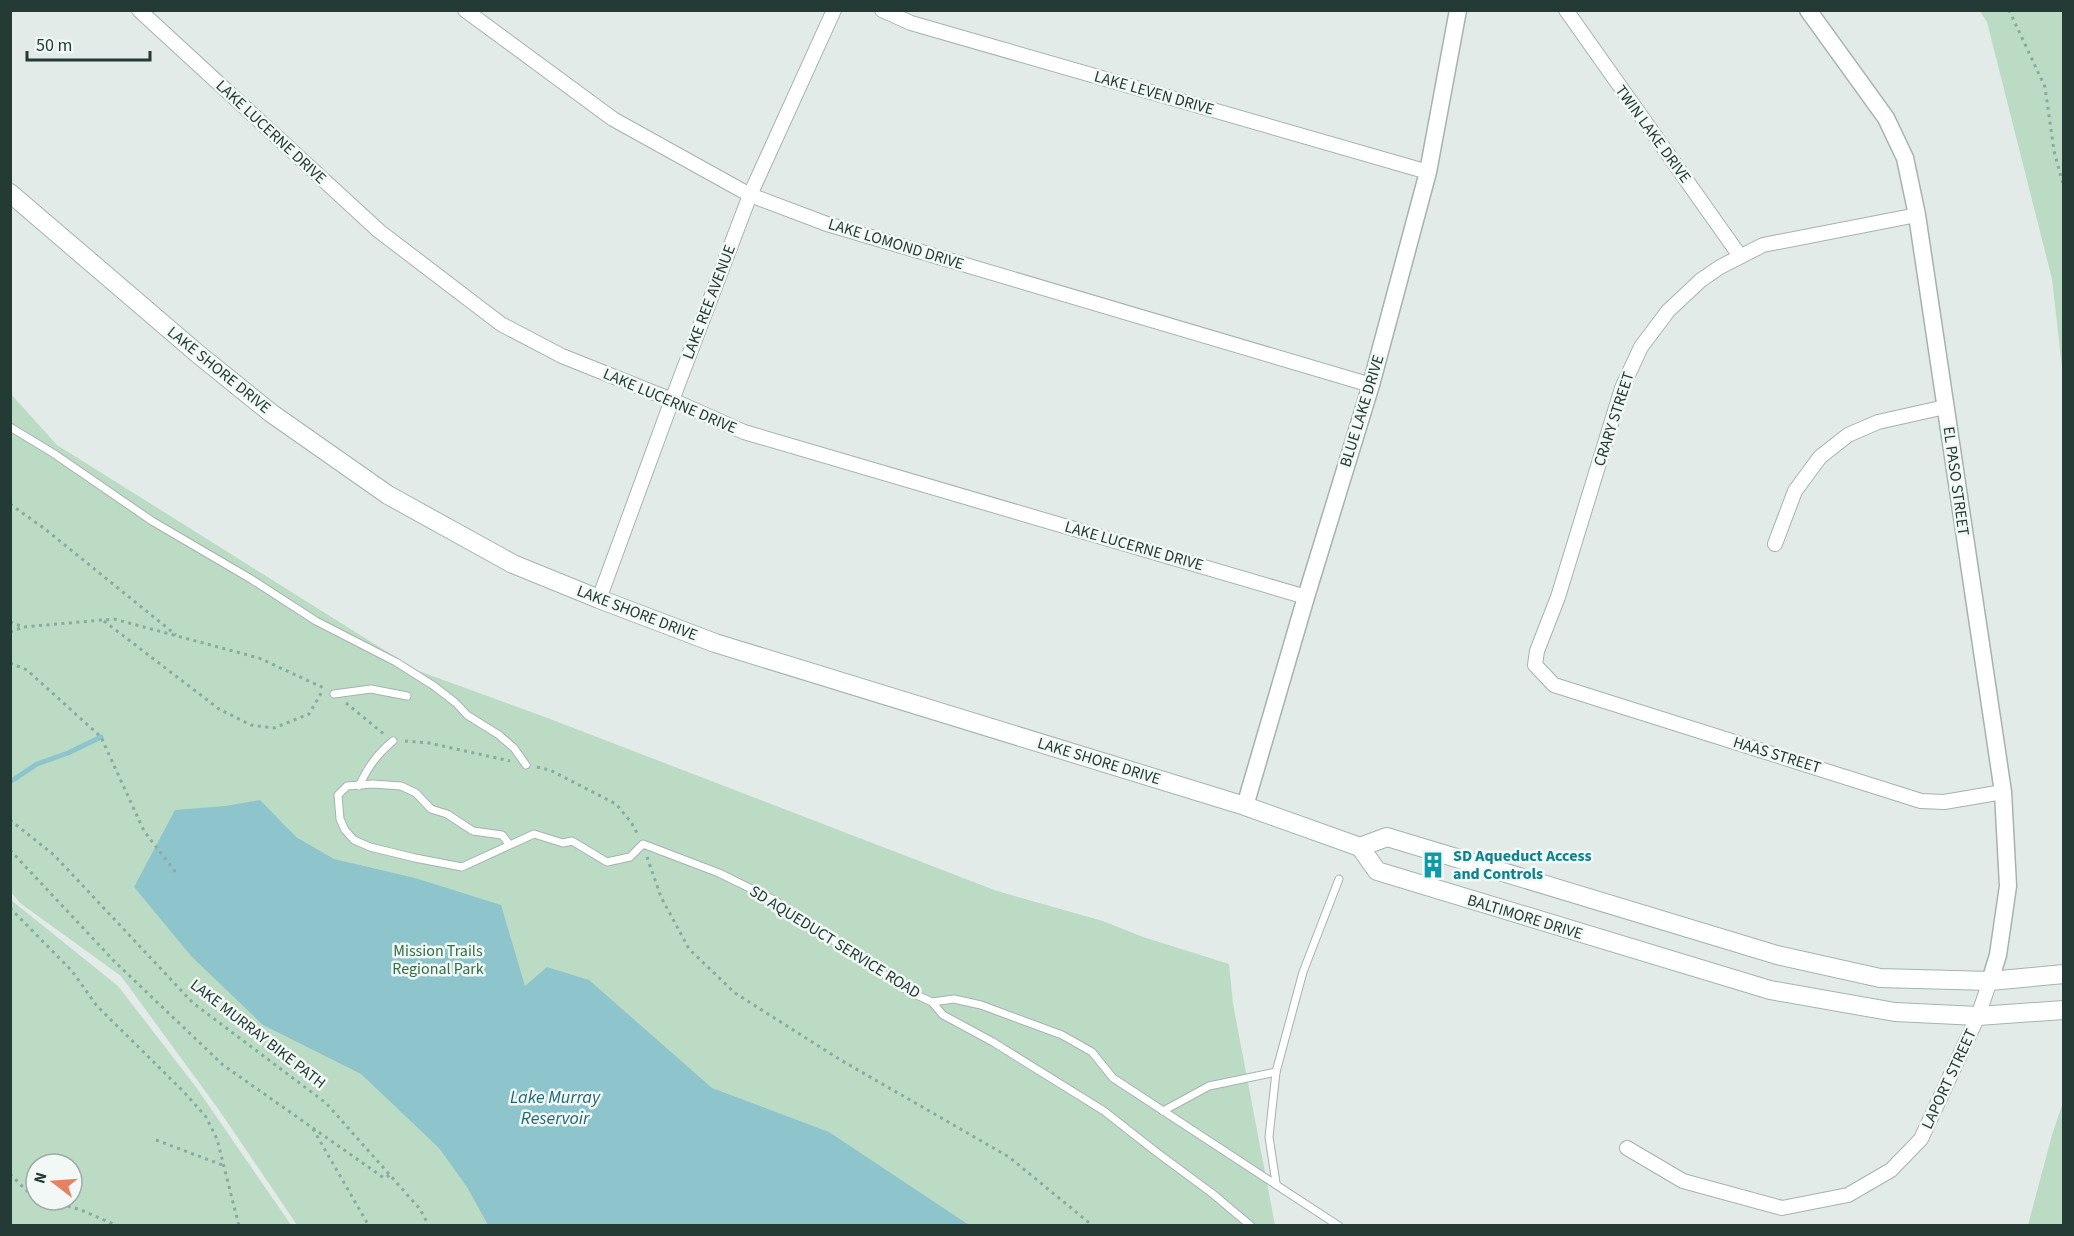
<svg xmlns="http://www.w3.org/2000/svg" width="2074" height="1236" viewBox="0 0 2074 1236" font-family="'Source Sans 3',sans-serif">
  <rect width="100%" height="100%" fill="#e2ebe7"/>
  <!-- green -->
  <g fill="#bcdbc4" fill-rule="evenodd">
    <polygon points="1980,11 2063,11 2063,376 2052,279 1987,22"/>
    <polygon points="10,393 57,445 416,670 545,717 997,891 1103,921 1143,937 1229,964 1233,1004 1275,1225 297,1225 219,1110 121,976 20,903 11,892"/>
    <path d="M11,900L118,986L196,1087L291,1225H11ZM36,1164H72V1200H36Z"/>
    <polygon points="2063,1102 2063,1225 2028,1225 2052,1135"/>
  </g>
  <!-- water -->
  <polygon fill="#8ec5cd" points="260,800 296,837 334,859 415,878 501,905 525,986 547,967 589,980 712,1088 829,1132 969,1225 488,1225 467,1187 439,1148 361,1074 263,1025 192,957 134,887 175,810 225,806"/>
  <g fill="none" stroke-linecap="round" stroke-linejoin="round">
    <!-- stream -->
    <polyline stroke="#8ec5cd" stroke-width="5" points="10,782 37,764 68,753 101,737"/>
    <!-- service casing -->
    <g stroke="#a5b3ae" stroke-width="9">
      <g id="service">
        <polyline points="10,427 53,453 152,521 251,579 316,621 396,662 434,686 456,703 467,715 499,735 514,748 526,765"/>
        <polyline points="334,694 371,689 407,696"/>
        <path d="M359,786C368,767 377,754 393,741"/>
        <polyline points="509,844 502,835 473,831 447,814 431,809 416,793 401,786 373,784 347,786 338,795 340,819 345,830 354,840 370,847 415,858 462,867 534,834 563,843 572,841 607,862 630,857 643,844 719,873 774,900 908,991 932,1002 943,1015 993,1042 1104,1111 1155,1151 1213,1194 1251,1226"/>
        <polyline points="932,1002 954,999 981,1005 1062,1035 1092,1052 1113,1078 1339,1226"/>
        <polyline points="1163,1111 1209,1086 1276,1072"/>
        <polyline points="1276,1183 1269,1137 1276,1072 1303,972 1339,879"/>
      </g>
    </g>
    <!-- minor casing -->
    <g stroke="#a5b3ae" stroke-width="16">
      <g id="minor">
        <polyline points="139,10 379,231 501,324 562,356 672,400 744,432 1306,597"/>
        <polyline points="465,10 613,119 750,195 827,224 1371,385"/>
        <polyline points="882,10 911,23 1428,172"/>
        <polyline points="1566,10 1740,256"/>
        <polyline points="1917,215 1763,245 1720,267 1701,280 1668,311 1641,347 1622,388 1558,597 1537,651 1535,665 1554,685 1921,801 1944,802 2003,792"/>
        <polyline points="1775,544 1795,491 1820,457 1848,435 1878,422 1945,407"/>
        <polyline points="599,599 672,400 750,195 834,10"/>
        <polyline points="1627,1148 1683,1181 1782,1208 1848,1195 1891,1170 1921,1139 1978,1016 1990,981"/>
      </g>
    </g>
    <!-- tertiary casing -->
    <g stroke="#a5b3ae" stroke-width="19">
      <g id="tertiary">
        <polyline points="1808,10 1886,118 1905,158 1917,215 2003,792 2008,886 1998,955 1990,981"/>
        <polyline points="1245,806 1306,597 1371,385 1428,172 1458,10"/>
      </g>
    </g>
    <!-- secondary casing -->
    <g stroke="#a1b6ae" stroke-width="20">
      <g id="secondary">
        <polyline points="10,193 198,354 271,413 388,495 513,564 599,599 715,643 1245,806 1360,847"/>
        <polyline points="1360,847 1377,871 1770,990 1895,1012 1978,1016 2064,1010"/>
        <polyline points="1360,847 1387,837 1777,955 1880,978 1990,981 2064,974"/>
      </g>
    </g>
    <!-- path -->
    <g stroke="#85ad9f" stroke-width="3" stroke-dasharray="3 4.5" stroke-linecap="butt">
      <polyline points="2009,10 2045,87 2054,151 2064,188"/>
      <polyline points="10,504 45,529 176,635"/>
      <polyline points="104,621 219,709 251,725 274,728 309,714 323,690"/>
      <polyline points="10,622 23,627"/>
      <polyline points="10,632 23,627 114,619 259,658 326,689"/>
      <polyline points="10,663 27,670 101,737 144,831 177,874"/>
      <polyline points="346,703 385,735"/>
      <polyline points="405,741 429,743 510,761"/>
      <polyline points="537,767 550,770 616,804 631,822 638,835"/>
      <polyline points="10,820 54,855 193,1003 326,1103 420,1209 429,1226"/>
      <polyline points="10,850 115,962 223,1065 384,1178 390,1175"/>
      <polyline points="647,857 661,897 689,949 735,993 839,1059 1009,1157 1093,1226"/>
      <polyline points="10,908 72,971 97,1006 184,1092 206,1117 217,1139 239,1226"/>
      <polyline points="313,1129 369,1226"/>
      <polyline points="156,1140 225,1166"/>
      <polyline points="10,1174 27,1191 36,1195"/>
      <polyline points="46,1200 81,1210 118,1226"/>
      <polyline points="224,1226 229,1226"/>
    </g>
    <!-- service -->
    <use href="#service" stroke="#fff" stroke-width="7"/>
    <!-- minor -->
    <use href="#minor" stroke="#fff" stroke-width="14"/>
    <!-- tertiary -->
    <use href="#tertiary" stroke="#fff" stroke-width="16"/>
    <!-- secondary -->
    <use href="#secondary" stroke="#fff" stroke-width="18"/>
  </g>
  <!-- wall -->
  <polygon fill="#9eaaa5" points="1440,865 1437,875 1424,871 1424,866"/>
  <!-- building -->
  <polygon fill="#b8c6c0" stroke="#818b86" stroke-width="1.5" points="1427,856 1440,860 1437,870 1424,866"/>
  <!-- icons -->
  <defs>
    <g id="building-bare" transform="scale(2.07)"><path d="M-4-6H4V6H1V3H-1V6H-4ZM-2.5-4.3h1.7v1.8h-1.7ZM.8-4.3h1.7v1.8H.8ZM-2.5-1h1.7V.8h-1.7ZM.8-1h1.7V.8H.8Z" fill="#0f9aa8" stroke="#f2f8f5" stroke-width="2.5" paint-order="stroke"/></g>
  </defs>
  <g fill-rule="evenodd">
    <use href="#building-bare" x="1433" y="865"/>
  </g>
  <g text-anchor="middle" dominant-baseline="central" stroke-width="5" stroke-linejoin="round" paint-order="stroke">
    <!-- street labels -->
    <g font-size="16" fill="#233b34" stroke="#f2f8f5">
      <text transform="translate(1154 93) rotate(16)">LAKE LEVEN DRIVE</text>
      <text transform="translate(271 132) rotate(43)">LAKE LUCERNE DRIVE</text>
      <text transform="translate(1653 134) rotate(54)">TWIN LAKE DRIVE</text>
      <text transform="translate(896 244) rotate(17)">LAKE LOMOND DRIVE</text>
      <text transform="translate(709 302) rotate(-69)">LAKE REE AVENUE</text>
      <text transform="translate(219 370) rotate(39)">LAKE SHORE DRIVE</text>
      <text transform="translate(670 401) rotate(23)">LAKE LUCERNE DRIVE</text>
      <text transform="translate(1362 411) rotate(-73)">BLUE LAKE DRIVE</text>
      <text transform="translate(1614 419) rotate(-72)">CRARY STREET</text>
      <text transform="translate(1956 481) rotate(82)">EL PASO STREET</text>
      <text transform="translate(1134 546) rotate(16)">LAKE LUCERNE DRIVE</text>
      <text transform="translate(637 613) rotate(21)">LAKE SHORE DRIVE</text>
      <text transform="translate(1777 755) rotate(17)">HAAS STREET</text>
      <text transform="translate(1099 761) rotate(17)">LAKE SHORE DRIVE</text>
      <text transform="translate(1525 917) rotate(17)">BALTIMORE DRIVE</text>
      <text transform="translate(835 942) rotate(32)">SD AQUEDUCT SERVICE ROAD</text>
      <text transform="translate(258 1034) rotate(38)">LAKE MURRAY BIKE PATH</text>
      <text transform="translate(1949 1079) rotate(-65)">LAPORT STREET</text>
    </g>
    <!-- culture labels -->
    <g font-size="16" font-weight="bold" fill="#0d838f" stroke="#f2f8f5" text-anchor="start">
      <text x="1453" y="856">SD Aqueduct Access<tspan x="1453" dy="18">and Controls</tspan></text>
    </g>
    <!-- park labels -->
    <g font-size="16" fill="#306f47" stroke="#f2f8f5">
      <text x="438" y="951">Mission Trails<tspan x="438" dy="18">Regional Park</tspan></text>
    </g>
    <!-- water labels -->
    <g font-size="18" font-style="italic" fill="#216773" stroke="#f2f8f5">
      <text x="555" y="1097">Lake Murray<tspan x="555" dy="21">Reservoir</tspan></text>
    </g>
  </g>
  <!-- border -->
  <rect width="2074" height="1236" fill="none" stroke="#233b34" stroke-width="24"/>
  <!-- north arrow -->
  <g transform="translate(54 1182) rotate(287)"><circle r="28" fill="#f2f8f5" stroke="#9faca8" stroke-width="1.5"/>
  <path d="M0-4.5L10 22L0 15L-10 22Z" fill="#e88063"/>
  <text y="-9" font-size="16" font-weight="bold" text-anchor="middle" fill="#233b34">N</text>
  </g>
  <!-- scale -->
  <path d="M27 51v9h123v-9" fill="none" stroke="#233b34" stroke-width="3"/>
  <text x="36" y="51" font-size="18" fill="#233b34" stroke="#f2f8f5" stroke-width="4.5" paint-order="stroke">50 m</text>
</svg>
